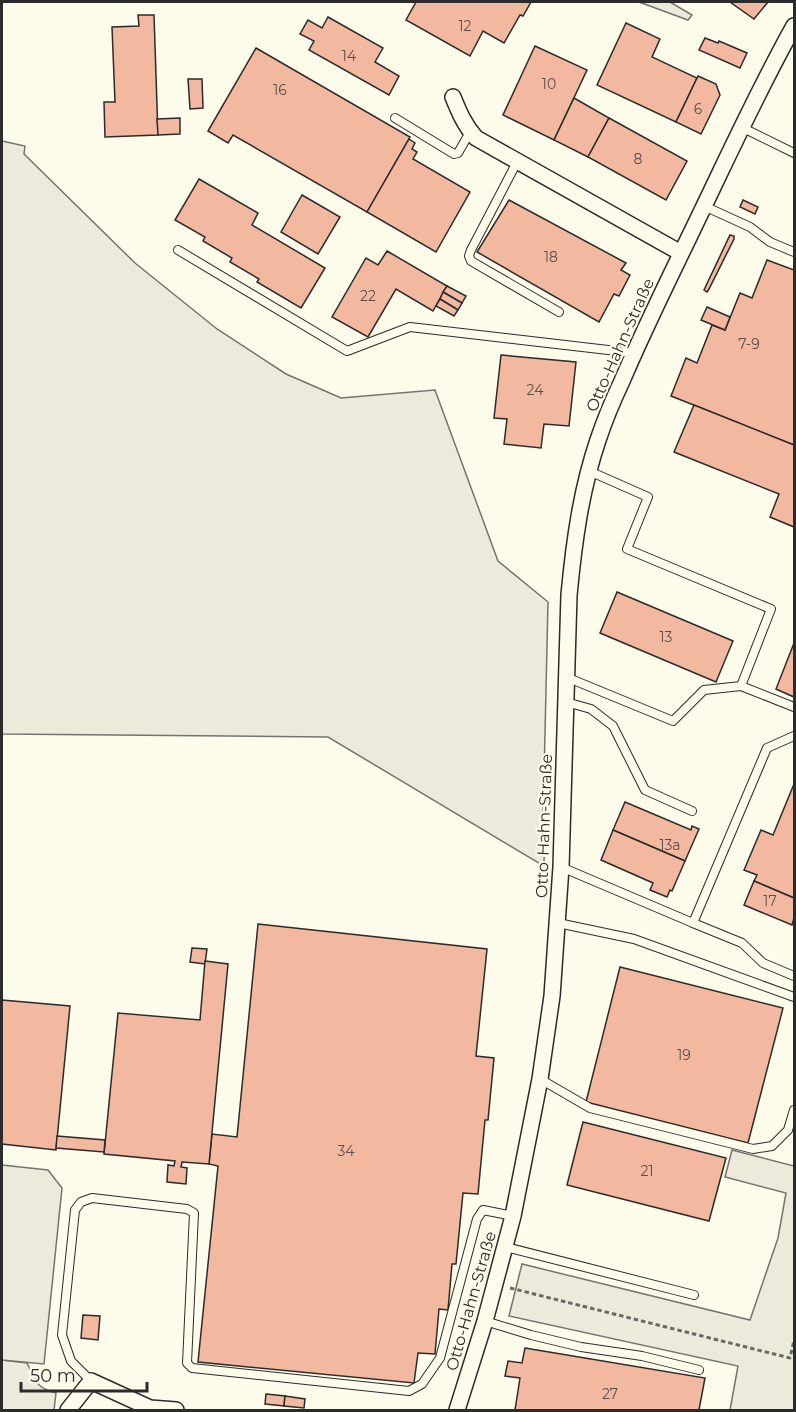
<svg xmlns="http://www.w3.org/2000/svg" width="796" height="1412" viewBox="0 0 796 1412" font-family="Montserrat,sans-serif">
  <rect width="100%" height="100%" fill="#fdfbea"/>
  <!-- green -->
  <g fill="#ecebdb" stroke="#74746e" stroke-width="1.5">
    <polygon points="639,2 670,2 692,15 688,20"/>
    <polygon points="2,141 25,146 24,154 135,263 217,329 286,374 341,398 435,390 498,561 548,602 542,865 328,737 2,734"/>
    <polygon points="732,1150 794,1166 794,1410 730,1410 738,1366 509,1316 522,1264 750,1320 778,1238 786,1193 725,1177"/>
    <path d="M2,1360L27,1363C36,1381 35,1387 56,1393L54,1410H2Z"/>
  </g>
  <!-- parking -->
  <polygon fill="#eceadb" stroke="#74746e" stroke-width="1.5" points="2,1165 48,1170 62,1188 44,1364 2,1360"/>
  <!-- building -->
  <g fill="#f2b8a0" stroke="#2b2b2b" stroke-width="1.5">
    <polygon points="416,2 531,2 523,16 520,15 504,43 483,31 470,56 406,20"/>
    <polygon points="730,2 768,2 754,19"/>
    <polygon points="138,15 154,15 158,135 105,137 104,102 115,102 112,27 139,26"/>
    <polygon points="328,17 383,48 375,62 399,76 389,95 309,50 314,41 300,34 308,20 322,28"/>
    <polygon points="626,23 660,39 652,57 697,78 676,122 597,85"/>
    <polygon points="705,38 718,43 719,41 747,53 740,68 699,50"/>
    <polygon points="535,46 587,70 554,140 503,115"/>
    <polygon points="256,48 410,137 367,212 233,135 228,143 208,131"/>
    <polygon points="698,76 716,84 720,95 701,134 676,122"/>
    <polygon points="188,79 202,79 203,108 190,109"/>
    <polygon points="574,98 609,118 588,157 554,140"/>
    <polygon points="180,118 180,134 158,135 157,119"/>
    <polygon points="609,118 687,161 666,200 588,157"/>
    <polygon points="409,139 415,143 412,149 417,152 413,159 470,192 436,252 367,212"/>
    <polygon points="199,179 258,213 252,225 325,268 301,308 257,282 259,279 230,262 232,258 203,241 205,237 175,220"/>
    <polygon points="302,195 340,217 318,254 281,232"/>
    <polygon points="509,200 626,263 621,270 630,275 619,296 614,294 599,322 477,252"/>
    <polygon points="743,200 758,207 755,214 740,207"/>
    <polygon points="730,235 734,236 734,239 709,289 707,292 704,290"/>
    <polygon points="387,251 447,286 433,311 396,289 368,337 332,317 366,258 378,265"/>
    <polygon points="767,260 794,270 794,445 671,396 686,358 697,363 712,325 725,330 740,293 752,298"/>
    <polygon points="447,286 466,296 462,303 443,292"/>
    <polygon points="443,292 462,303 458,310 440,299"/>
    <polygon points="440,299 458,310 454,316 436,306"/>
    <polygon points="707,307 730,317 725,330 701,320"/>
    <polygon points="501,355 576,362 569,426 544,424 541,448 504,444 507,419 494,418"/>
    <polygon points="694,405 794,445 794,527 770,517 779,494 674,452"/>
    <polygon points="617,592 733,641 716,682 600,633"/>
    <polygon points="794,643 794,697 776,689"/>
    <polygon points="794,784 794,898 754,881 757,875 744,870 761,830 773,835"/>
    <polygon points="625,802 691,830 692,826 699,829 685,861 613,830"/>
    <polygon points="613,830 685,861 672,891 670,890 667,897 650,890 653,883 601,860"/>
    <polygon points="754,881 794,898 794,918 792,925 744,905"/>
    <polygon points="258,924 487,949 476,1056 494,1058 488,1120 485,1120 478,1194 463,1193 456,1264 452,1264 448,1310 439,1309 435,1354 418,1353 414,1383 198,1362 218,1166 209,1164 212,1134 237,1137"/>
    <polygon points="192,948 207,949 205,964 190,962"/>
    <polygon points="205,961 228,964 209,1164 182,1162 181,1167 187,1168 186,1184 167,1182 168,1165 174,1166 175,1161 104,1154 118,1013 200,1020"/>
    <polygon points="620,967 783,1008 748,1143 586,1102"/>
    <polygon points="2,1000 70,1006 56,1150 2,1144"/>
    <polygon points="583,1122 726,1158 709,1221 567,1185"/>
    <polygon points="57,1136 105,1140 104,1152 56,1148"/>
    <polygon points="83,1315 100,1316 98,1340 81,1338"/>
    <polygon points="525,1348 705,1378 699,1410 515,1410 520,1378 505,1376 508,1361 522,1363"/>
    <polygon points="266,1394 285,1396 284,1406 265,1404"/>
    <polygon points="285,1396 305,1399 304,1408 284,1406"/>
  </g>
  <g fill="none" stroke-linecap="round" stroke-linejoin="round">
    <!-- lane casing -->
    <g stroke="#2b2b2b" stroke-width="10">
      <g id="lane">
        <polyline points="395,118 454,154 458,153 470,132"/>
        <polyline points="741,127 794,153"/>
        <polyline points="517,162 471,250 469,256 471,261 559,312"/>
        <polyline points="704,206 750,227 770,242 794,252"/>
        <polyline points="178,250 347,351 410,327 634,353"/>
        <polyline points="566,677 673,721 704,690 741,686 771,609 627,549 648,497 589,471"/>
        <polyline points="741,686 794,707"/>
        <polyline points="566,702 591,709 613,726 645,790 692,811"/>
        <polyline points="561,867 693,923 767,748 794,736"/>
        <polyline points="558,923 634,939 794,997"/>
        <polyline points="693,923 742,943 763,963 794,976"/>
        <polyline points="540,1079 590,1108 753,1149 772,1146 788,1130 794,1110"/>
        <polyline points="506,1247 694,1295"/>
        <polyline points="485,1321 531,1335 581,1347 642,1356 699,1370"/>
        <polyline points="91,1381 71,1361 62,1335 75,1210 81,1202 92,1198 187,1209 194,1213 187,1363 192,1368 409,1391 422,1384 440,1358 477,1219 483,1210 513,1216"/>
      </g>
    </g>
    <!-- street casing -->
    <g stroke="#2b2b2b" stroke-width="18">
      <g id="street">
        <path d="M453,97C459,112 465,126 476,138L681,253"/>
        <polyline points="68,1410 91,1381 150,1408 176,1410"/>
        <path d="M457,1410L485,1321L513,1216L540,1079L552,996L561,867L569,595C574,542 581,490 598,440C605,419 613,400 622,381C644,329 669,279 693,229C726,161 757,92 794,26"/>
      </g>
    </g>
    <!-- path -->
    <polyline stroke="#6a6964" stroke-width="3" stroke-dasharray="4.5 3" stroke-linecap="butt" points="510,1288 790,1358 794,1340"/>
    <!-- lane -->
    <use href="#lane" stroke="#fdfbea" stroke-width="8"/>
    <!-- street -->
    <use href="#street" stroke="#fdfbea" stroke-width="15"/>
  </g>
  <g text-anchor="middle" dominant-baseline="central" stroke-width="4.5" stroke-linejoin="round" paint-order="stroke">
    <!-- number labels -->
    <g font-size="14" fill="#5d4e48">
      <text x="465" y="26">12</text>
      <text x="349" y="56">14</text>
      <text x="549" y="84">10</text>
      <text x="280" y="90">16</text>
      <text x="698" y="109">6</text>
      <text x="638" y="159">8</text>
      <text x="551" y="257">18</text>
      <text x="368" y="296">22</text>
      <text x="749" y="344">7-9</text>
      <text x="535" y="390">24</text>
      <text x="666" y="637">13</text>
      <text x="670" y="845">13a</text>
      <text x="770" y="901">17</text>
      <text x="684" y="1055">19</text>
      <text x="346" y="1151">34</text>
      <text x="647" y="1171">21</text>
      <text x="610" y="1394">27</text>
    </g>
    <!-- street labels -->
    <g font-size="16" fill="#2b2b2b" stroke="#fdfbea">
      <text transform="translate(620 345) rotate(-66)">Otto-Hahn-Straße</text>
      <text transform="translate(544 826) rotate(-88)">Otto-Hahn-Straße</text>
      <text transform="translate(471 1301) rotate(-74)">Otto-Hahn-Straße</text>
    </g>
  </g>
  <!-- border -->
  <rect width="796" height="1412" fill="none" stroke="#2b2b2b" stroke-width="6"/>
  <!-- scale -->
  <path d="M21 1382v9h126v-9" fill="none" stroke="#2b2b2b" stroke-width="3"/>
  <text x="30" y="1382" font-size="18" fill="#2b2b2b" stroke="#fdfbea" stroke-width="4.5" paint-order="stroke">50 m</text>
</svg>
